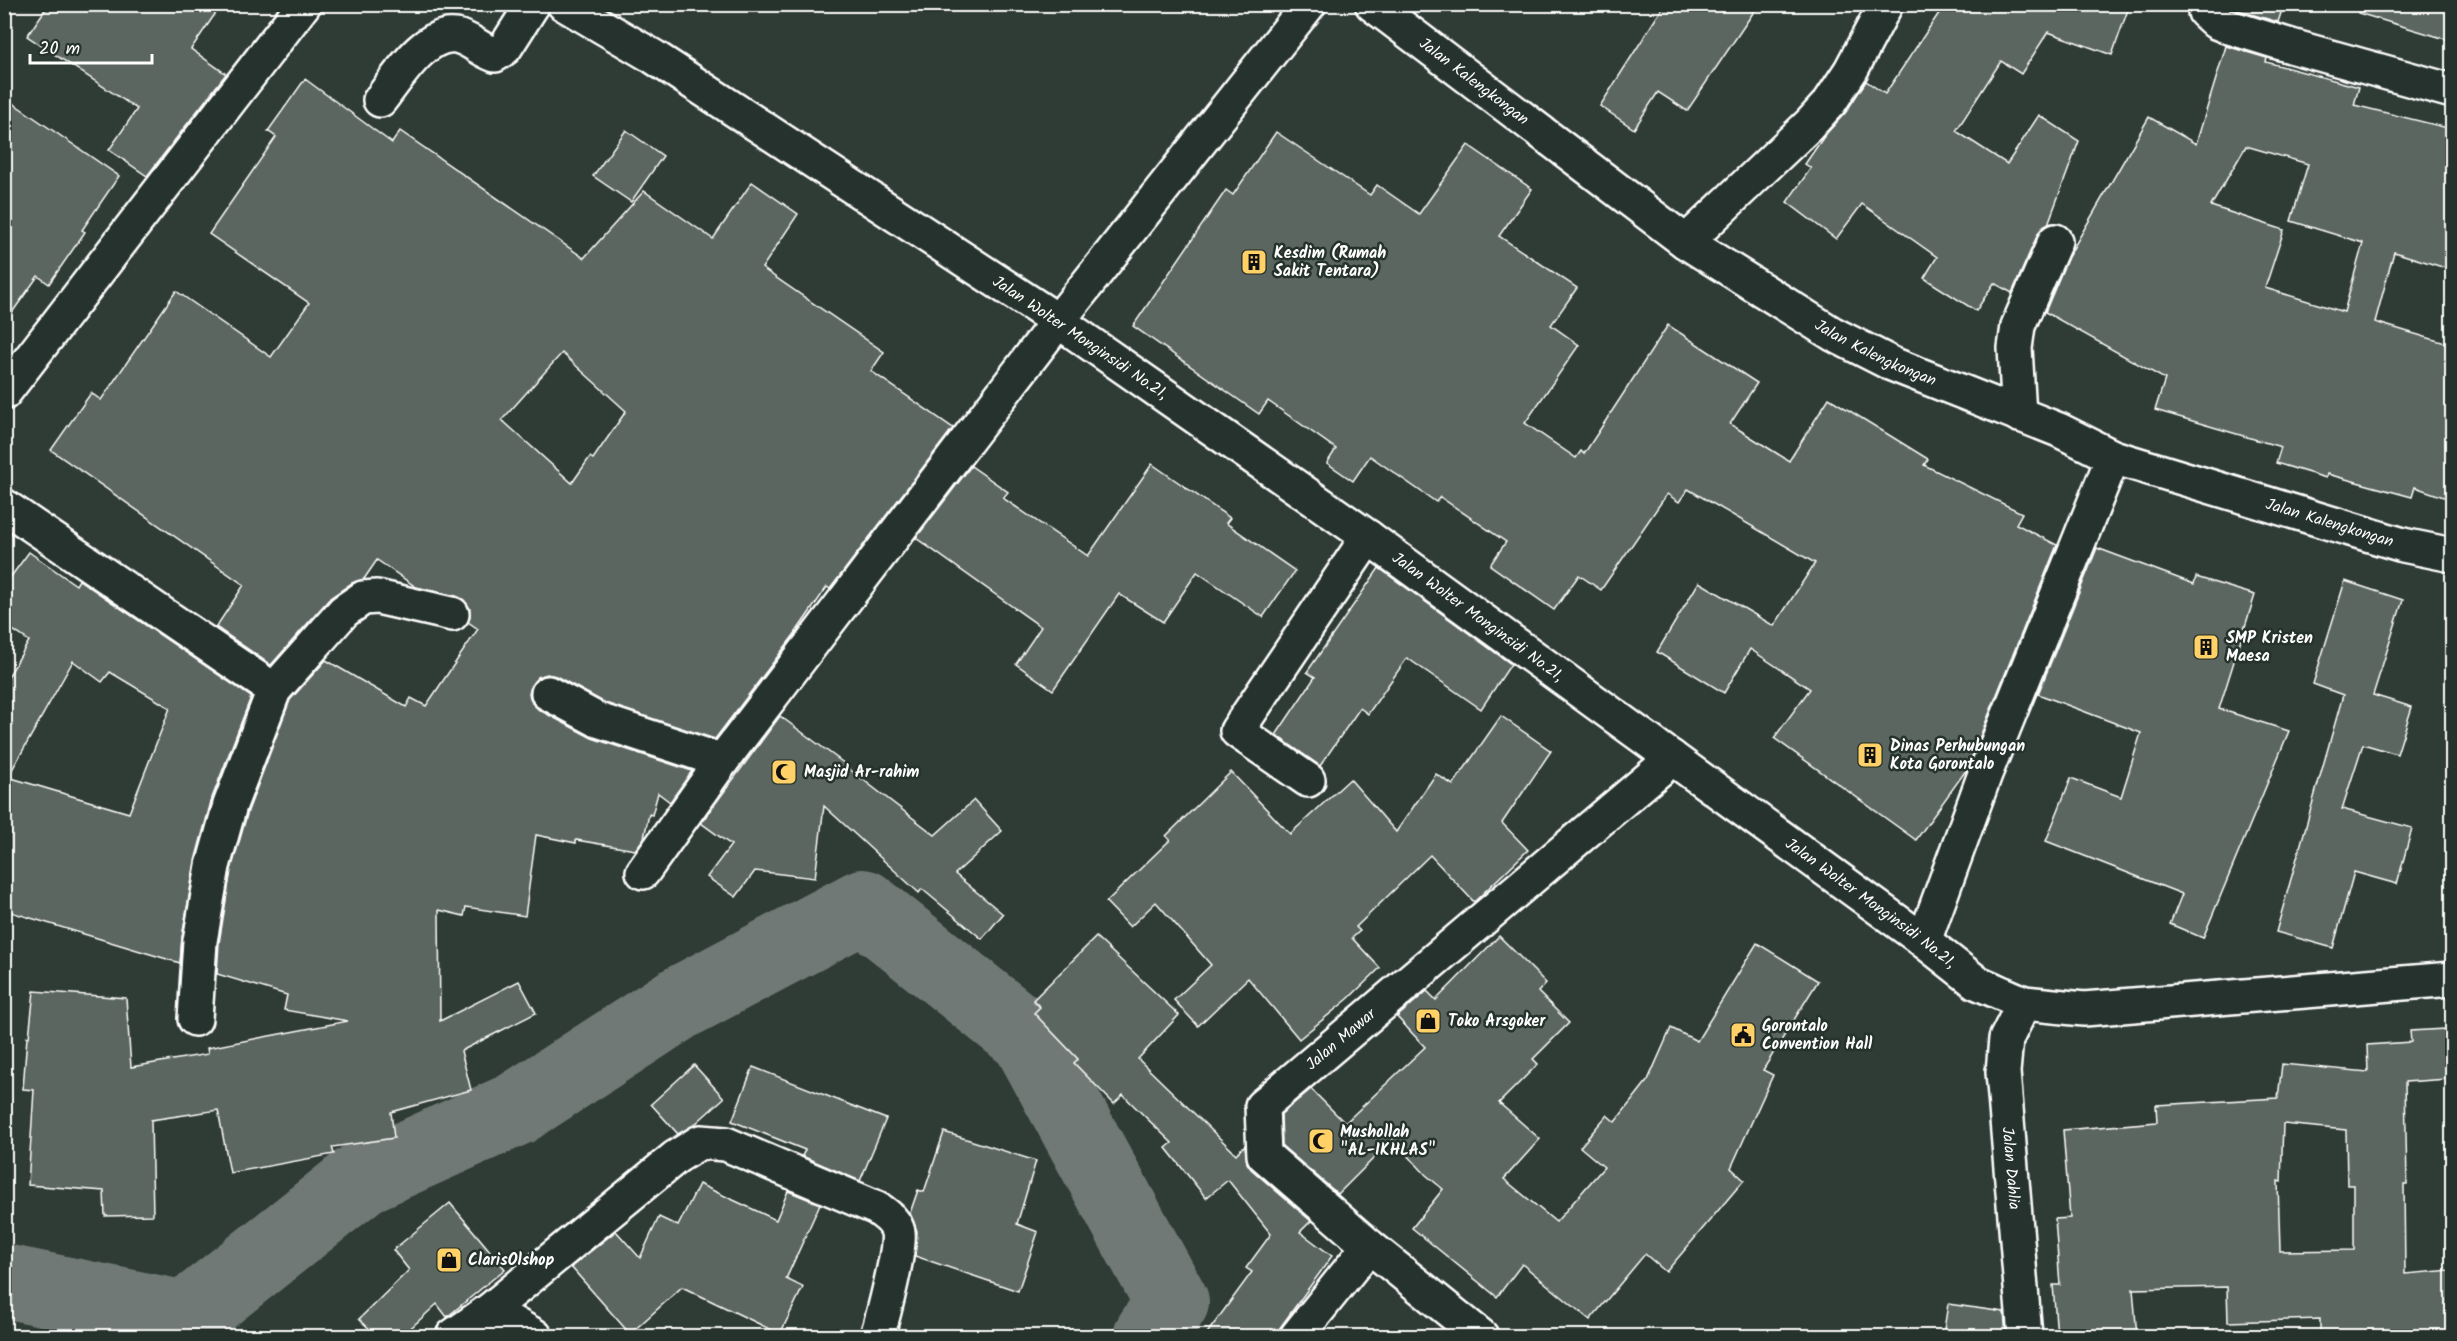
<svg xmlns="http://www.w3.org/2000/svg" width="2457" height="1341" viewBox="0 0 2457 1341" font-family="Kalam,sans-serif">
  <rect width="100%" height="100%" fill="#2f3b35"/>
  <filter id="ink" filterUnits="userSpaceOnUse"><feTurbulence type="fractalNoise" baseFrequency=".0167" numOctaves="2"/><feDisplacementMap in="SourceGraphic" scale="12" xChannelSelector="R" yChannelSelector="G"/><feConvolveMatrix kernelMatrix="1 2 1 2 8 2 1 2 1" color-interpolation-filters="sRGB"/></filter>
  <g filter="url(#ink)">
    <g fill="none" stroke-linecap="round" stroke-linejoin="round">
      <!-- river -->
      <polyline stroke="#707975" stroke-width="74" points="4,1281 186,1318 362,1178 516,1109 678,1004 863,906 1028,1038 1172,1302 1150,1336"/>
    </g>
    <!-- building -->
    <g fill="#5b6661" stroke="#fff" stroke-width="1.5" fill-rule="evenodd">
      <polygon points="49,4 222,4 191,49 226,74 147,176 109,150 137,109 27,36"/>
      <polygon points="1665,4 1759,4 1687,111 1658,92 1634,129 1600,106"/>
      <polygon points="1945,4 2130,4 2112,55 2048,32 2021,74 2001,61 1956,131 2007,164 2039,115 2079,141 2048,224 2038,234 2012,293 1994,283 1976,311 1924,278 1937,257 1862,204 1836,239 1787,202 1811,168 1805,164 1825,135 1846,112 1866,81 1885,94"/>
      <polygon points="2238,4 2284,4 2278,22 2237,10"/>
      <polygon points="2359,4 2452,4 2452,41 2358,13"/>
      <path d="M2226,46L2267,58L2266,62L2359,87L2354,105L2452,129V270L2394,252L2375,322L2452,345V500L2415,487L2412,497L2327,474L2326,478L2276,463L2281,447L2155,410L2165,379L2045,312L2068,257L2149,117L2196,144ZM2246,146L2308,164L2291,221L2363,243L2344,312L2265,288L2284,230L2211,206Z"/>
      <path d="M305,79L392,143L400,131L584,258L644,191L713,239L752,182L798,214L762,268L884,352L871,371L953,428L830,589L827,587L794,635L715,739L605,703L556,676L547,674L538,677L532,684L529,694L532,703L539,710L592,738L692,771L670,802L658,793L652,815L649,814L644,838L635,850L576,840V843L536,835L525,916L466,907L464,916L439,910L440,1021L519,981L536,1013L461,1051L471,1090L391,1112L394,1138L332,1147L334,1154L230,1173L218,1110L151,1120L153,1215L105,1216L104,1191L28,1185L34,1090L23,1089L27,1037H29L34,991L126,998L131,1067L208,1054L207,1048L348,1021L284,1010L287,995L217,974L219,943L231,870L248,811L290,700L326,660L406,707L411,698L426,706L478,629L468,622L470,609L464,600L456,596L416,587L377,560L364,579L352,583L330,598L271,665L216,627L244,585L51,450L91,393L101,400L176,291L271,357L309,303L209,234L276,137L268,131ZM562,353L626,411L593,459L590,457L572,483L502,420Z"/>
      <polygon points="4,97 119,176 82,230 85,232 49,284 38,276 4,324"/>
      <polygon points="626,130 663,156 631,202 593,176"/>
      <polygon points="1276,132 1370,195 1377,185 1419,214 1468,145 1532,189 1499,236 1577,288 1551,325 1579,345 1525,423 1576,458 1581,451 1584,454 1668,325 1757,383 1730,424 1789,461 1829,398 1928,459 1924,465 2022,513 2016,524 2057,545 1967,769 1916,840 1774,738 1810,689 1750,649 1724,693 1657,652 1699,582 1774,626 1815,563 1688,489 1679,502 1667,494 1601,590 1579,575 1554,610 1490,565 1506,542 1440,497 1436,502 1370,456 1353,481 1327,463 1336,449 1268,401 1259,414 1133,326 1226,190 1233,195"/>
      <polygon points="1152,464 1230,518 1226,523 1295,571 1263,617 1197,572 1163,622 1119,594 1053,690 1016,664 1041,627 916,538 971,466 1008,492 1003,498 1088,556"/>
      <polygon points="2097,548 2194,584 2196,577 2255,595 2219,709 2289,731 2203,938 2170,924 2182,894 2046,841 2071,778 2121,797 2141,733 2038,694"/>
      <path d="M29,552L76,585L79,580L251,697L212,798L195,861L182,938L180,963L4,910V684L29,641L4,624V586ZM73,661L102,682L110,672L170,708L129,813L8,777Z"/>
      <polygon points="1379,568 1511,664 1481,709 1407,658 1368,714 1360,708 1320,766 1276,735 1315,677 1307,672"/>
      <polygon points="2345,581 2403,600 2373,695 2412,707 2397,754 2363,744 2342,809 2412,828 2397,884 2354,872 2333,948 2276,932 2343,695 2313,684"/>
      <polygon points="780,716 845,764 844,765 935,835 974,800 1002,831 955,874 1003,914 982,939 922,889 919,893 824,806 815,878 755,871 736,897 707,877 731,845 701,823"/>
      <polygon points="1501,716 1551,751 1502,823 1528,850 1474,902 1430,855 1356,927 1360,931 1352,938 1380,968 1348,999 1299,1039 1248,978 1198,1026 1174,1000 1211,965 1156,902 1130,927 1106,902 1170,840 1166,836 1231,772 1290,834 1350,779 1396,832 1436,774 1453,785"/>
      <polygon points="1499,936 1546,983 1538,992 1569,1023 1533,1059 1538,1064 1499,1103 1540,1139 1504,1179 1556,1222 1604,1167 1580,1147 1607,1115 1615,1122 1648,1080 1671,1028 1697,1041 1757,943 1818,981 1763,1070 1773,1075 1731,1168 1744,1180 1666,1272 1645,1254 1590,1320 1522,1264 1497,1297 1412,1228 1443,1189 1426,1175 1393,1139 1338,1194 1282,1146 1281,1114 1311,1089 1345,1123 1425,1047 1397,1017 1427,991 1436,1000"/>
      <polygon points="1096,937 1179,1015 1138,1059 1236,1154 1245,1145 1247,1163 1251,1169 1311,1221 1300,1232 1332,1256 1274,1336 1205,1336 1252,1272 1246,1268 1271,1234 1228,1180 1206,1198 1166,1148 1172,1143 1123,1095 1114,1104 1074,1063 1078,1059 1034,1013 1040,1007 1033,1000"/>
      <path d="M2445,1029L2448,1079L2405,1082L2407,1184H2404L2405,1274L2452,1270V1336H2320V1319L2228,1322L2227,1287L2133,1289L2137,1336H2057L2053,1285H2060L2055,1219L2070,1218L2063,1130L2157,1122L2156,1105L2278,1098L2282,1064L2368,1072L2367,1045L2411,1042L2410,1031ZM2283,1124L2346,1130L2347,1185H2354V1250L2280,1251L2278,1181L2281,1182Z"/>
      <polygon points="694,1065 724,1098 694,1125 678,1134 651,1104"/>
      <polygon points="753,1067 886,1119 860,1181 802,1156 805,1150 732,1121"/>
      <polygon points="944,1132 1036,1161 1017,1224 1038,1232 1018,1291 915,1256 917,1231 910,1213 918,1190 924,1192"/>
      <polygon points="699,1184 776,1220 788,1191 820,1204 786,1279 803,1287 780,1334 682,1287 630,1334 571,1267 616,1231 640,1258 659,1217 678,1226"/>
      <polygon points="450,1203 505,1269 447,1317 437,1304 402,1336 377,1336 359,1319 409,1270 393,1250"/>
      <polygon points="1948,1304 2004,1312 2006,1336 1943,1336"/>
    </g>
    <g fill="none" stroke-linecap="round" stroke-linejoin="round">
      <!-- minor casing -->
      <g stroke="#fff" stroke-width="38">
        <g id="minor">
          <polyline points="564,4 654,57 1058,321 722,761 643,872"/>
          <polyline points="2205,4 2205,12 2216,22 2226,26 2291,46 2452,91"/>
          <path d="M380,100C397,79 425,31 456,36C469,38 482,51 495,55L505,48L533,4"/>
          <polyline points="1686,242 1810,124 1830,102 1851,70 1886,4"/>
          <polyline points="4,393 304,4"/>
          <polyline points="2019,415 2015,348 2018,326 2055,241"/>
          <polyline points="4,506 274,690"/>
          <polyline points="548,693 598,720 722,761"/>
          <polyline points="1308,780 1237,731 1368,537"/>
          <path id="s1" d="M2024,1003L2006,1039L2003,1072L2025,1336"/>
          <polyline points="195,1019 200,941 213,866 230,805 274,690 344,611 363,598 377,597 452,614"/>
          <polyline points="490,1310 535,1336"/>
          <path d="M453,1336L490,1310L676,1157L700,1142L726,1144L877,1208C886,1215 895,1220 898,1232C901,1248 883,1317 877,1336"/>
          <polyline points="1297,1336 1369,1246"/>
          <path id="s2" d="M1481,1336L1369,1246L1264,1155L1262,1106L1660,769L1671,757"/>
        </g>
      </g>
      <!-- highway casing -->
      <g stroke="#fff" stroke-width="38">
        <g id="highway">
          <path id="s3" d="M1309,4L1058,321L1368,537L1924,941L1976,982L2024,1003L2084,1009L2452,979"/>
          <path id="s4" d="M1372,4L1686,242L1833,334L1892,364L2059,430L2113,457L2403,545L2452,555"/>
          <polyline points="1924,941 1985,774 2113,457"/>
        </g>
      </g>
      <!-- minor -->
      <use href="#minor" stroke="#26332d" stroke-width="33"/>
      <!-- highway -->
      <use href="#highway" stroke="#26332d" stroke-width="33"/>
    </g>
  </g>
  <!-- icons -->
  <defs>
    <g id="building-square" transform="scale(1.35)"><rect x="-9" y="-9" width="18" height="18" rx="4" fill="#ffd166" stroke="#26332d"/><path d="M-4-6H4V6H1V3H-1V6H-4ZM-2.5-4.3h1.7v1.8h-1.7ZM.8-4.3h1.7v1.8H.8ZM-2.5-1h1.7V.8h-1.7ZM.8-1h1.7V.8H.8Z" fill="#111"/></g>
    <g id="mosque-square" transform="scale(1.35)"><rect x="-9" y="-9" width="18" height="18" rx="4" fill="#ffd166" stroke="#26332d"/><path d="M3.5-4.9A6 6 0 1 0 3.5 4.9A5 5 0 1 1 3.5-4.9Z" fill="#111"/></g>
    <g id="shop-square" transform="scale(1.35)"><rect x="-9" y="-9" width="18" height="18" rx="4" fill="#ffd166" stroke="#26332d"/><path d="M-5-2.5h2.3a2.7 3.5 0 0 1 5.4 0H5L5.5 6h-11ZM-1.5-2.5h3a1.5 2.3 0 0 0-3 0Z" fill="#111"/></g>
    <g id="civic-square" transform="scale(1.35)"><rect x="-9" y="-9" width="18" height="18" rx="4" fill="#ffd166" stroke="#26332d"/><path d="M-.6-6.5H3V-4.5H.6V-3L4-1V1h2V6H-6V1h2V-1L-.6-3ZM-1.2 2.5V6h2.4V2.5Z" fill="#111"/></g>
  </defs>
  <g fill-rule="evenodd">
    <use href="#building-square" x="1254" y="262"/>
    <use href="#building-square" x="2206" y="647"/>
    <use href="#building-square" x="1870" y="755"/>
    <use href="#mosque-square" x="784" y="772"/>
    <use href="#shop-square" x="1428" y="1021"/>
    <use href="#civic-square" x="1743" y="1035"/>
    <use href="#mosque-square" x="1321" y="1141"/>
    <use href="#shop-square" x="449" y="1260"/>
  </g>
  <g text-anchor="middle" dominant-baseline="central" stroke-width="5" stroke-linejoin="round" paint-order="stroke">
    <!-- street labels -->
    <g font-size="16" fill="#fff" stroke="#26332d">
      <text stroke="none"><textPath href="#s4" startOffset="128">Jalan Kalengkongan</textPath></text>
      <text transform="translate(1080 338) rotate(34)">Jalan Wolter Monginsidi No.21,</text>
      <text stroke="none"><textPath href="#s4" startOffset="614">Jalan Kalengkongan</textPath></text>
      <text stroke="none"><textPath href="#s4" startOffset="1100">Jalan Kalengkongan</textPath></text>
      <text stroke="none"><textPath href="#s3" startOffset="918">Jalan Wolter Monginsidi No.21,</textPath></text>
      <text stroke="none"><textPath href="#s3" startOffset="1404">Jalan Wolter Monginsidi No.21,</textPath></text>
      <text stroke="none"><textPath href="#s2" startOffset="435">Jalan Mawar</textPath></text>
      <text stroke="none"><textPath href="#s1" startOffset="170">Jalan Dahlia</textPath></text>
    </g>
    <!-- poi labels -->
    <g font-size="16" font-weight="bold" fill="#fff" stroke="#26332d" text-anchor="start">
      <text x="1274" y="253">Kesdim (Rumah<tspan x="1274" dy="18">Sakit Tentara)</tspan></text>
      <text x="2226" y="638">SMP Kristen<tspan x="2226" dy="18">Maesa</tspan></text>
      <text x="1890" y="746">Dinas Perhubungan<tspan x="1890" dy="18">Kota Gorontalo</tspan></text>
      <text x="804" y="772">Masjid Ar-rahim</text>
      <text x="1448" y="1021">Toko Arsgoker</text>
      <text x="1762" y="1026">Gorontalo<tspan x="1762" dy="18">Convention Hall</tspan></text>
      <text x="1340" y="1132">Mushollah<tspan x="1340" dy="18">"AL-IKHLAS"</tspan></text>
      <text x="468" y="1260">ClarisOlshop</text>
    </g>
  </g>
  <!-- margin -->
  <rect width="2457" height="1341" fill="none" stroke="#26332d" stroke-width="24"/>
  <rect x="12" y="12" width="2433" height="1317" fill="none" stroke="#fff" stroke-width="2" filter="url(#ink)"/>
  <!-- scale -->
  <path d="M30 54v9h122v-9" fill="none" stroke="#ffffff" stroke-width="3"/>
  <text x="39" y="54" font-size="18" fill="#ffffff" stroke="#26332d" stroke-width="4.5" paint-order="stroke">20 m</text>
</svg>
